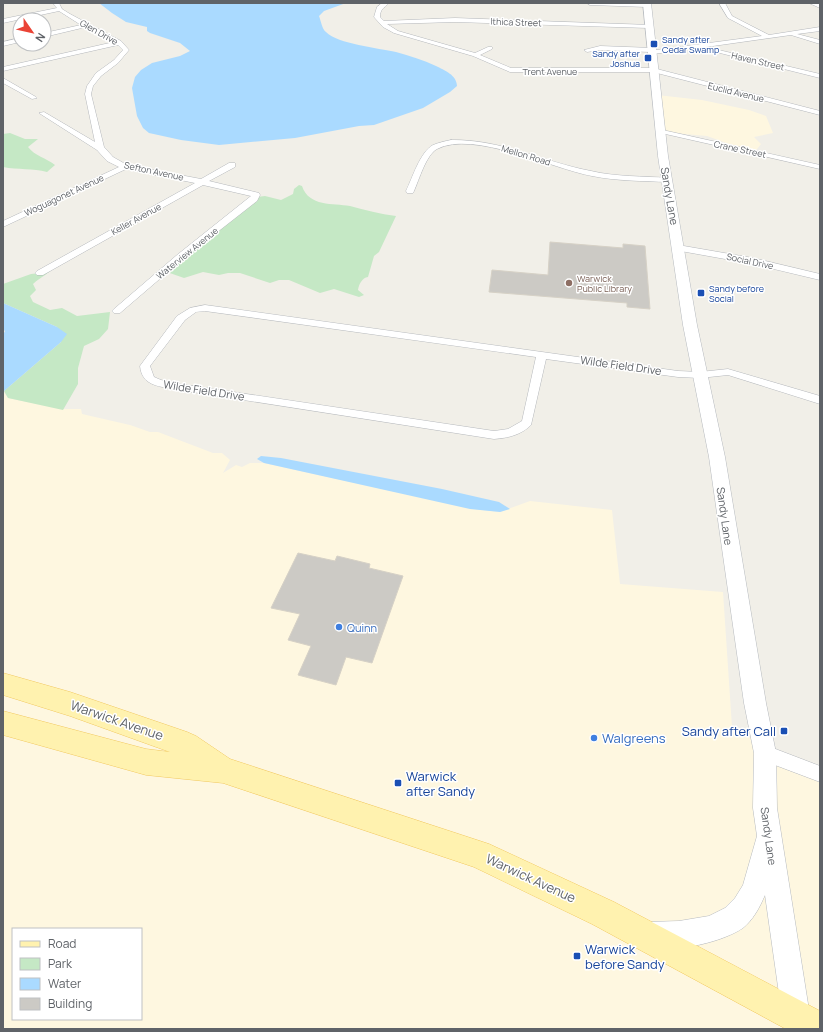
<svg xmlns="http://www.w3.org/2000/svg" width="823" height="1032" viewBox="0 0 823 1032" font-family="Manrope,sans-serif">
  <rect width="100%" height="100%" fill="#f1efe8"/>
  <!-- commercial -->
  <g fill="#fef7e0" fill-rule="evenodd">
    <polygon points="657,95 702,100 749,110 766,116 773,133 754,137 761,144 754,153 707,136 662,132"/>
    <path d="M3,391L8,398L63,409H81L82,414L130,425L150,432H158L213,453H222L230,460L223,473L236,465L242,467L250,463H264L474,509L500,512L530,501L612,510L620,584L723,592L732,727L787,759L820,773V1029H3ZM13,929H141V1019H13Z"/>
  </g>
  <!-- green -->
  <g fill="#c5e8c5">
    <path d="M10,133L25,139H38L28,147C35,156 46,158 55,165L47,172C33,168 18,170 3,167V134Z"/>
    <path d="M299,185L302,186C309,207 333,203 350,206C365,210 380,214 396,216L379,252L374,256L368,277C362,278 359,284 358,290L364,295L359,297L334,289L320,293L289,280H279L270,283L240,273H228L219,275L203,272L184,278L164,271L257,197L265,196L281,200L293,194L294,189Z"/>
    <path d="M55,264C51,274 41,276 33,284L36,290L30,296L33,302L50,310L62,308L77,316L110,312L108,329L99,339L84,346L78,368V384L63,410L8,398L4,391L61,342L57,327L3,303V284L31,274L40,273Z"/>
  </g>
  <!-- water -->
  <g fill="#aadaff">
    <path d="M99,3H346L324,11L319,16C321,21 322,29 326,32C338,44 378,48 396,52C410,56 423,60 436,66C444,70 457,75 457,86L450,92L423,108L374,125L359,126L295,138L219,145L181,140L149,133L143,128L137,116L132,88L135,77L141,70L152,63L180,56L190,51L180,43L150,33L147,31V27L126,22L112,13Z"/>
    <polygon points="3,303 57,327 67,334 61,342 4,391 3,333 5,332 3,327"/>
    <polygon points="261,456 281,458 442,489 499,502 510,509 500,512 470,509 264,463 257,459"/>
  </g>
  <!-- building -->
  <g fill="#cccac5" stroke="#d6d1c6">
    <polygon points="550,242 623,248 623,244 645,246 650,309 627,307 627,303 489,292 492,270 548,275"/>
    <polygon points="298,553 335,561 337,556 370,564 369,568 403,576 372,663 346,657 336,685 298,675 311,646 288,640 300,614 271,608"/>
  </g>
  <g fill="none" stroke-linecap="round" stroke-linejoin="round">
    <!-- street casing -->
    <g stroke="#b5b8bc" stroke-width="1">
      <g id="street">
        <polygon points="53,3 59,3 62,9 70,14 121,41 129,50 118,63 101,76 93,86 91,94 104,147 113,157 127,165 201,179 229,163 235,163 235,167 209,181 259,193 260,195 257,201 183,259 120,313 114,313 112,311 114,309 177,255 251,196 203,185 43,275 37,275 35,273 37,271 195,183 126,169 3,227 3,221 119,167 107,161 97,150 39,113 44,112 95,142 85,94 87,86 96,73 114,60 123,50 118,45 3,71 3,67 114,42 86,27 44,37 44,33 81,25 59,11 3,23 3,19 57,8"/>
        <path d="M382,3H389C384,8 380,9 380,17L384,21L455,18L651,25L652,26L649,28L455,22L387,24L398,31L475,53L488,47H492V49L480,55L511,68H653L820,111V115L653,72H510L473,56L394,33L383,27L374,17L377,7Z"/>
        <path d="M587,3C600,3 641,0 650,5L647,7L590,5Z"/>
        <polygon points="719,3 725,3 732,16 769,35 820,27 820,31 797,34 820,40 820,44 791,35 706,47 820,74 820,78 700,48 653,54 650,52 600,50 587,52 584,50 600,46 653,48 656,50 762,36 728,18"/>
        <polygon points="810,3 820,4 820,8 811,4"/>
        <polygon points="20,38 20,42 3,46 3,42"/>
        <polygon points="3,78 36,97 37,98 32,99 3,83"/>
        <polygon points="658,129 820,165 820,169 661,133 657,131"/>
        <path d="M451,140C501,139 543,162 591,171C616,177 643,176 668,178L672,180L668,182C643,181 617,181 592,176C553,169 473,130 437,149C426,155 419,180 414,191L413,193H407L406,191C412,179 420,152 433,145C438,143 445,141 451,140Z"/>
        <polygon points="678,245 753,258 820,274 820,280 753,264 675,250 674,248"/>
        <path d="M205,305L678,371L700,372L728,369L820,396V404L728,375L700,378L678,377L546,359L531,425C521,435 508,438 494,439L173,389C157,386 142,385 140,366L177,316L190,308ZM205,311L536,357L522,421L508,429L494,431L173,383L161,380L154,377L150,366L185,320L196,312Z"/>
        <polygon points="765,745 820,766 820,782 759,759 757,753 759,747"/>
      </g>
    </g>
    <!-- secondary casing -->
    <g stroke="#b6babf" stroke-width="1">
      <path id="secondary" d="M643,3H651L668,156L697,325L725,457L766,703L776,753L777,808L812,1029H784L765,895C760,907 753,920 743,928C719,944 666,955 640,944L636,935L640,926L649,922L679,921L709,916L725,908L735,898L743,885L757,836L753,808L754,753L744,703L709,457L683,325L658,156Z"/>
    </g>
    <!-- primary casing -->
    <g stroke="#f2c960" stroke-width="1">
      <polygon id="primary" points="3,673 70,692 187,732 196,736 230,759 489,844 614,902 820,1011 820,1029 786,1029 592,924 474,867 223,783 146,775 3,735 3,711 146,749 170,752 70,716 3,695"/>
    </g>
    <!-- street -->
    <use href="#street" fill="#fff" fill-rule="evenodd"/>
    <!-- secondary -->
    <use href="#secondary" fill="#fff" fill-rule="evenodd"/>
    <!-- primary -->
    <use href="#primary" fill="#fff2af" fill-rule="evenodd"/>
  </g>
  <!-- markers -->
  <g fill="#1a4fb4" stroke="#fff" stroke-width="1.5">
    <rect x="650" y="40" width="8" height="8" rx="2"/>
    <rect x="644" y="54" width="8" height="8" rx="2"/>
    <rect x="697" y="289" width="8" height="8" rx="2"/>
    <rect x="780" y="727" width="8" height="8" rx="2"/>
    <rect x="394" y="779" width="8" height="8" rx="2"/>
    <rect x="573" y="952" width="8" height="8" rx="2"/>
  </g>
  <circle fill="#8d6e63" stroke="#fff" stroke-width="1.5" cx="569" cy="283" r="4"/>
  <g fill="#3f7fe0" stroke="#fff" stroke-width="1.5">
    <circle cx="339" cy="627" r="4"/>
    <circle cx="594" cy="738" r="4"/>
  </g>
  <g text-anchor="middle" dominant-baseline="central" stroke-width="3" stroke-linejoin="round" paint-order="stroke">
    <!-- far-street labels -->
    <g font-size="9" fill="#5f6368" stroke="#fff">
      <text transform="translate(516 22) rotate(2)">Ithica Street</text>
      <text transform="translate(99 32) rotate(29)">Glen Drive</text>
      <text transform="translate(758 61) rotate(13)">Haven Street</text>
      <text x="550" y="71">Trent Avenue</text>
      <text transform="translate(736 92) rotate(14)">Euclid Avenue</text>
      <text transform="translate(740 149) rotate(12)">Crane Street</text>
      <text transform="translate(526 155) rotate(17)">Mellon Road</text>
      <text transform="translate(154 171) rotate(12)">Sefton Avenue</text>
      <text transform="translate(64 195) rotate(-25)">Woguagonet Avenue</text>
      <text transform="translate(136 219) rotate(-29)">Keller Avenue</text>
      <text transform="translate(187 253) rotate(-39)">Waterview Avenue</text>
      <text transform="translate(750 261) rotate(12)">Social Drive</text>
    </g>
    <!-- far-transit labels -->
    <g font-size="9" fill="#164399" stroke="#fff" text-anchor="start">
      <text x="662" y="39">Sandy after<tspan x="662" dy="10">Cedar Swamp</tspan></text>
      <text x="640" y="53" text-anchor="end">Sandy after<tspan x="640" dy="10">Joshua</tspan></text>
      <text x="709" y="288">Sandy before<tspan x="709" dy="10">Social</tspan></text>
    </g>
    <!-- far-education labels -->
    <g font-size="9" fill="#785e54" stroke="#fff" text-anchor="start">
      <text x="577" y="278">Warwick<tspan x="577" dy="10">Public Library</tspan></text>
    </g>
    <!-- street labels -->
    <g font-size="11" fill="#5f6368" stroke="#fff">
      <text transform="translate(670 196) rotate(80)">Sandy Lane</text>
      <text transform="translate(621 365) rotate(8)">Wilde Field Drive</text>
      <text transform="translate(204 390) rotate(9)">Wilde Field Drive</text>
      <text transform="translate(725 516) rotate(82)">Sandy Lane</text>
      <text transform="translate(769 836) rotate(82)">Sandy Lane</text>
    </g>
    <!-- shop labels -->
    <g font-size="11" fill="#366cbe" stroke="#fff" text-anchor="start">
      <text x="347" y="627">Quinn</text>
    </g>
    <!-- near-street labels -->
    <g font-size="13" fill="#5f6368" stroke="#fff">
      <text transform="translate(117 720) rotate(19)">Warwick Avenue</text>
      <text transform="translate(531 878) rotate(25)">Warwick Avenue</text>
    </g>
    <!-- near-transit labels -->
    <g font-size="13" fill="#164399" stroke="#fff" text-anchor="start">
      <text x="776" y="731" text-anchor="end">Sandy after Call</text>
      <text x="406" y="776">Warwick<tspan x="406" dy="15">after Sandy</tspan></text>
      <text x="585" y="949">Warwick<tspan x="585" dy="15">before Sandy</tspan></text>
    </g>
    <!-- near-shop labels -->
    <g font-size="13" fill="#366cbe" stroke="#fff" text-anchor="start">
      <text x="602" y="738">Walgreens</text>
    </g>
  </g>
  <!-- border -->
  <rect width="823" height="1032" fill="none" stroke="#5f6368" stroke-width="8"/>
  <!-- legend -->
  <rect x="12" y="928" width="130" height="92" fill="#ffffff" stroke="#bfc1c3"/>
  <rect x="20" y="941" width="20" height="6" fill="#fff2af" stroke="#bfc1c3"/>
  <text x="48" y="948" font-size="12" fill="#5f6368">Road</text>
  <rect x="20" y="958" width="20" height="12" fill="#c5e8c5" stroke="#bfc1c3"/>
  <text x="48" y="968" font-size="12" fill="#5f6368">Park</text>
  <rect x="20" y="978" width="20" height="12" fill="#aadaff" stroke="#bfc1c3"/>
  <text x="48" y="988" font-size="12" fill="#5f6368">Water</text>
  <rect x="20" y="998" width="20" height="12" fill="#cccac5" stroke="#bfc1c3"/>
  <text x="48" y="1008" font-size="12" fill="#5f6368">Building</text>
  <!-- north arrow -->
  <g transform="translate(32 32) rotate(124)"><circle r="19" fill="#ffffff" stroke="#bfc1c3"/>
  <path d="M0-3L7 15L0 10L-7 15Z" fill="#ea4335"/>
  <text y="-6" font-size="11" font-weight="bold" text-anchor="middle" fill="#5f6368">N</text>
  </g>
</svg>
